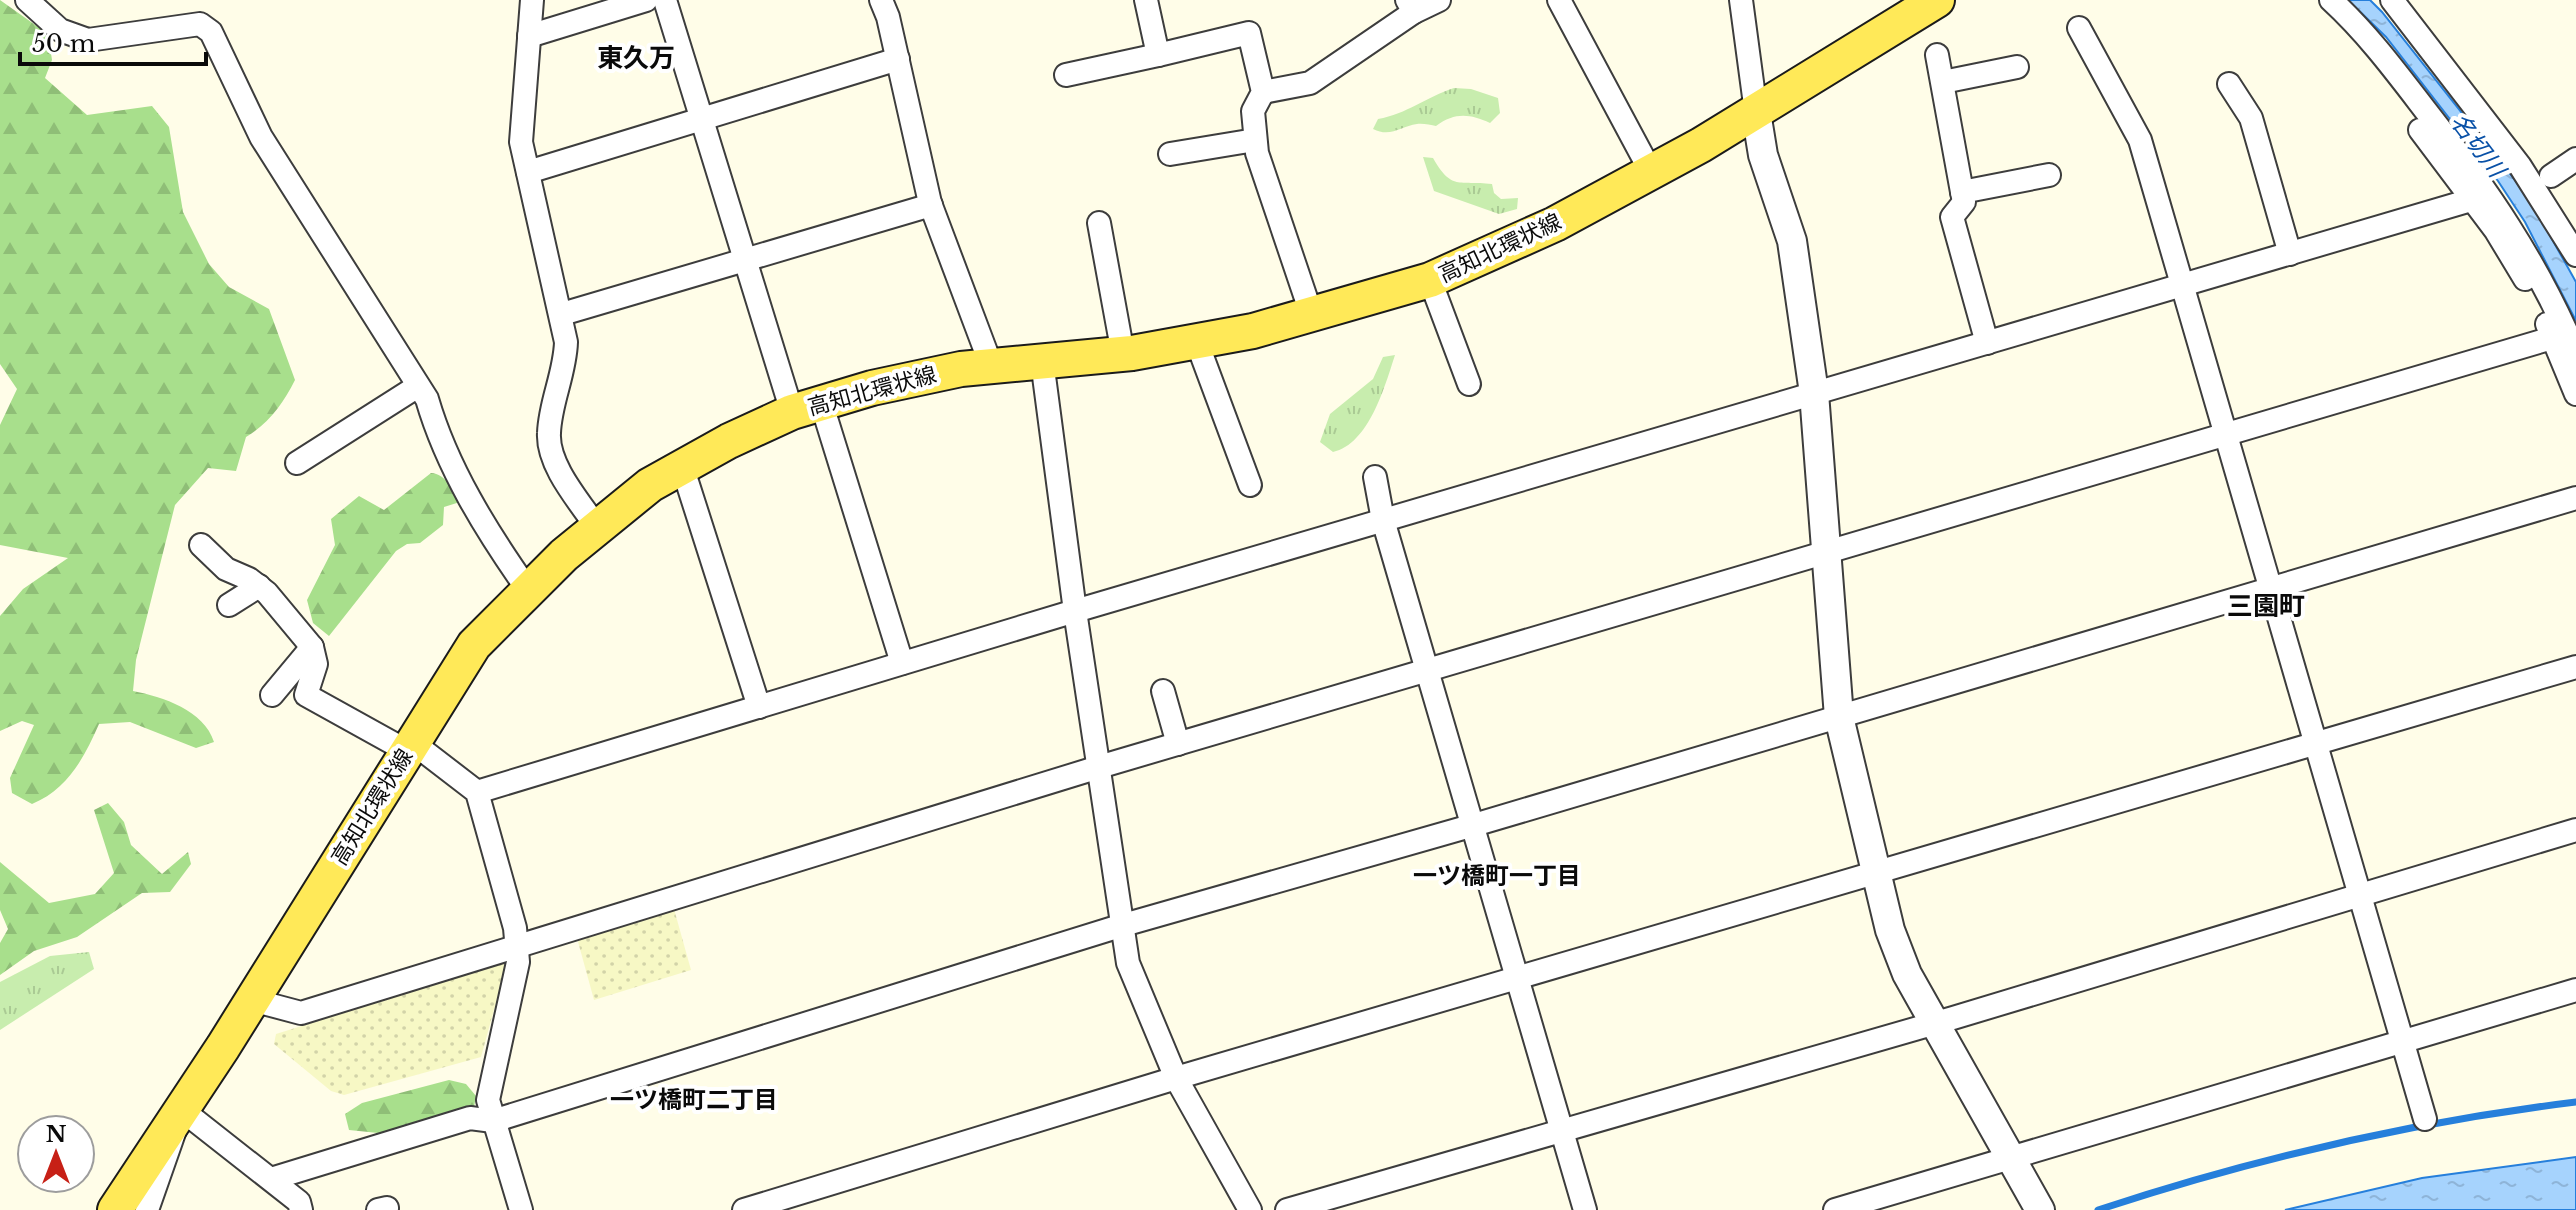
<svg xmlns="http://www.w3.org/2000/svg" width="2576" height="1210" viewBox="0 0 2576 1210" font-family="'Libre Baskerville','Noto Sans JP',serif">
  <defs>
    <pattern id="farmland-dots" width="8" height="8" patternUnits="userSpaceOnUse" patternTransform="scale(2)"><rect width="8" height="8" fill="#f7f8c5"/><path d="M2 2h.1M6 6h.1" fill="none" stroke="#d2d3a8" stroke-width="1.8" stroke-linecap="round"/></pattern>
    <pattern id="grass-tufts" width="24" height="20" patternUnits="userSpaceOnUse" patternTransform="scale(2)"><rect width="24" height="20" fill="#c8edae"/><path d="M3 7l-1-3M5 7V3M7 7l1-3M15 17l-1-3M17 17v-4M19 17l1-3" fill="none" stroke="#aaca94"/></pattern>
    <pattern id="forest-firs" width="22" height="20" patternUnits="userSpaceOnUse" patternTransform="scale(2)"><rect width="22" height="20" fill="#a8df8c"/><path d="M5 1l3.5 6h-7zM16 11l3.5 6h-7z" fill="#8fbe77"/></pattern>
    <pattern id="water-ripples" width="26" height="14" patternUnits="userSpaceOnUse" patternTransform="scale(2)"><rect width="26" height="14" fill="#a6d3fd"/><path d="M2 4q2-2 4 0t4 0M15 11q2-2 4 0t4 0" fill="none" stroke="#8eb4d8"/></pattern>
  </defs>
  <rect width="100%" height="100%" fill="#fffde8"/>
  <!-- farmland -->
  <g fill="url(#farmland-dots)">
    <polygon points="674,909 691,970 594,1000 577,938"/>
    <polygon points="503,963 506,966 481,1057 344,1095 331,1091 274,1044 276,1034"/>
  </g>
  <!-- grass -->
  <g fill="url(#grass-tufts)">
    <path d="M1454,88L1471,89L1498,98L1500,113L1490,123C1470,114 1455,112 1436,126C1431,125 1422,123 1417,124C1401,126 1391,138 1373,129L1378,119C1407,114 1426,97 1454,88Z"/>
    <path d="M1423,157L1433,158C1452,191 1458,180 1492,184L1494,193L1501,199L1518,198L1517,209L1499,214L1434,191Z"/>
    <path d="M1395,355C1385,386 1369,444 1333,452L1320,442L1330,414L1373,379L1383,357Z"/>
    <polygon points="89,952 94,969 0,1030 0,982 50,956"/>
  </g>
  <!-- forest -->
  <g fill="url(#forest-firs)">
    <path d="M0,0L48,34L52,60L45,78L87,115L152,106L169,127L183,212L209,264L229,287L269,309L295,380C283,404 269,423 246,437L236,471L208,468L175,505L136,660L133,691C163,697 204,710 214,742L196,748L130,722L99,724C84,758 68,789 32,804L12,793L10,778L34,725L22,721L0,731V616L23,589L68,558L0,545V425L17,389L0,364Z"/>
    <path d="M431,473C446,474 453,490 460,502L444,507L443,525L420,543L407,544L396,551L329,636L313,623L307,600L335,545L331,519L359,496L384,510Z"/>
    <polygon points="108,803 124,822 131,845 162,874 188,852 191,864 170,892 142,893 77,937 34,951 0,975 0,943 8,929 0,910 0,862 49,903 95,894 114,873 94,810"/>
    <polygon points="449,1080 466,1084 476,1096 474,1107 454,1116 388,1134 349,1130 345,1114 362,1103"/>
  </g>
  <!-- water -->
  <g fill="url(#water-ripples)" stroke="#267fdb" stroke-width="2">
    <polygon points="2348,0 2370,0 2382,12 2529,198 2576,282 2576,321 2525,222 2498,181 2386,37"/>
    <polygon points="2576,1157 2576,1210 2285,1210 2422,1178"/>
  </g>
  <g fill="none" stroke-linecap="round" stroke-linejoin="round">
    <!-- stream -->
    <path stroke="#267fdb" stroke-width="7" d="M2098,1210C2255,1158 2412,1122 2576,1102"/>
    <!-- minor casing -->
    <g stroke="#3d3d3d" stroke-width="26">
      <g id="minor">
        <path d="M27,0L60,30L88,40L200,24L211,32L261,137L427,399C447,468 487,532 528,590"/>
        <path d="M532,0L521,142L566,342C565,374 550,402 549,433C547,465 579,501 596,526"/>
        <polyline points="665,0 792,412"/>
        <polyline points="881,0 888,17 930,203 991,365"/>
        <polyline points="1146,0 1158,55 1249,33 1263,92 1253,111 1257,153 1312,316"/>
        <polyline points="1559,0 1651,172"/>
        <polyline points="1741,0 1756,112"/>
        <path d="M2331,0C2367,33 2396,72 2426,111C2487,189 2537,261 2576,354"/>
        <polyline points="2392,0 2520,166 2576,255"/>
        <polyline points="1414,12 1439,0"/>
        <polyline points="2079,28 2140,140 2425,1119"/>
        <polyline points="529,36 646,0"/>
        <polyline points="1937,55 1962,192"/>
        <polyline points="1066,75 1158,55"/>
        <polyline points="1943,82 2017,67"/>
        <polyline points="2229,84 2251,118 2290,254"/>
        <polyline points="1263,92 1310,83 1414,12 1407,0"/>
        <polyline points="2420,130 2496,231 2525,279"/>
        <polyline points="1170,154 1255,140"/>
        <polyline points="528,172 898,59"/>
        <polyline points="2551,176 2576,159"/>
        <polyline points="1099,223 1123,354"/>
        <polyline points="1430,280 1469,384"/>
        <polyline points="562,314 931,205"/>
        <polyline points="2547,324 2576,394"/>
        <polyline points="1196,340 1250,485"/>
        <polyline points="1987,343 1952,217 1964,202 1962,192 2049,175"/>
        <polyline points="1042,361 1075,611 1128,963 1176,1078 1250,1210"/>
        <polyline points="821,402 902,663"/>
        <polyline points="297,463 418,386"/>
        <polyline points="682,466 759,707"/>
        <polyline points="1375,477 1383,520 1585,1210"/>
        <polyline points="201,545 226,569 249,579 267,593 312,647 316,664 306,695 407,751"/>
        <polyline points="229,605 259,586"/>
        <polyline points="1163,691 1178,744"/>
        <polyline points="272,695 312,647"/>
        <polyline points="412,742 477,792 515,928 518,962 488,1100 521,1210"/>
        <polyline points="477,792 1075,611 2471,200"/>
        <polyline points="252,1000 301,1013 1099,767 2552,338"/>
        <polyline points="271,1179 470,1118 493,1121 1120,926 1474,825 2576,498"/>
        <polyline points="147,1210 182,1110 299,1202 301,1210"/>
        <polyline points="378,1210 387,1208"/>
        <polyline points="744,1210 1176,1078 2576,667"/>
        <polyline points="1287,1210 1953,1018 2576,830"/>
        <polyline points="1835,1210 2576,990"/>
      </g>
    </g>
    <!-- tertiary casing -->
    <g stroke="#3d3d3d" stroke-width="32">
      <polyline id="tertiary" points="1756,112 1763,155 1792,241 1814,393 1839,717 1890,930 1907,974 2040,1210"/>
    </g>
    <!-- primary casing -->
    <g stroke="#1b1b1b" stroke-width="38">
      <polyline id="primary" points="115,1210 223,1047 474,645 564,555 650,485 729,441 792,412 872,388 961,369 1132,353 1253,331 1430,280 1555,224 1701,145 1937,0"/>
    </g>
    <!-- minor -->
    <use href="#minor" stroke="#fff" stroke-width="22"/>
    <!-- tertiary -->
    <use href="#tertiary" stroke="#fff" stroke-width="28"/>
    <!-- primary -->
    <use href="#primary" stroke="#ffe958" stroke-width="34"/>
  </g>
  <g text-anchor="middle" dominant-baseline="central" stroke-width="8" stroke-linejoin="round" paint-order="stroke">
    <!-- street labels -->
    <g font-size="22" fill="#0a0a0a" stroke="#fff">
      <text transform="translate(1500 248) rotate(-25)">高知北環状線</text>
      <text transform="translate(872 391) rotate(-15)">高知北環状線</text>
      <text transform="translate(372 807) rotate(-58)">高知北環状線</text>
    </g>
    <!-- water labels -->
    <g font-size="24" font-style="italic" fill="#0951a7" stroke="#fff">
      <text transform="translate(2478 145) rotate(53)">名切川</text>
    </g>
    <!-- neighbourhood labels -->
    <g font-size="24" font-weight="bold" fill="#0a0a0a" stroke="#fff">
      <text x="1497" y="875">一ツ橋町一丁目</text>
      <text x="694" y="1099">一ツ橋町二丁目</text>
    </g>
    <!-- quarter labels -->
    <g font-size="26" font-weight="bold" fill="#0a0a0a" stroke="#fff">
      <text x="636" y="58">東久万</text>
      <text x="2266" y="606">三園町</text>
    </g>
  </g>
  <!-- north arrow -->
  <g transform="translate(56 1154)"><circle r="38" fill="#ffffff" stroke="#9d9d9d" stroke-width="2"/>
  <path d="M0-6L14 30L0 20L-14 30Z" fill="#c72016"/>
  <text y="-12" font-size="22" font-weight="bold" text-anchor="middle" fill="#0a0a0a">N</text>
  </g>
  <!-- scale -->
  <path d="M20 52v12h186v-12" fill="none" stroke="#0a0a0a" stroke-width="4"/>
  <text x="32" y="52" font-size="24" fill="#0a0a0a" stroke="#ffffff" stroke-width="6" paint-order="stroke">50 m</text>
</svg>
